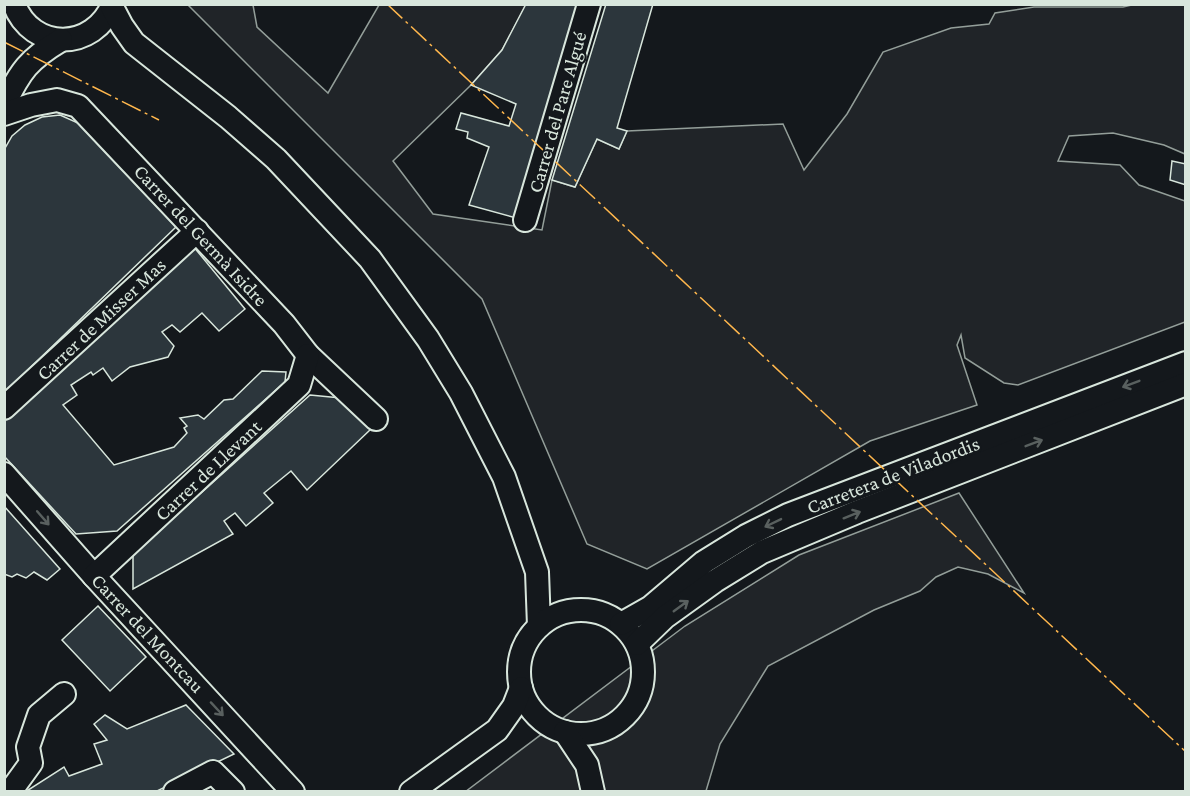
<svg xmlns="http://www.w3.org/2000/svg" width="1190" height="796" viewBox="0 0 1190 796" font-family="'Crimson Pro',serif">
  <rect width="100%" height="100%" fill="#14181c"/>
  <!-- green -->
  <g fill="#202428" stroke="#939e99" stroke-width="1.5">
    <polygon points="1136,4 1185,5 1185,154 1164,145 1113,133 1069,136 1058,161 1120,165 1139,185 1185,201 1185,322 1018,385 1004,383 965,358 961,335 957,345 977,405 870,441 647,569 587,544 482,299 188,5 253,5 257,27 328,93 379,5 526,5 502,50 471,85 393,161 433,214 542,230 552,180 575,187 597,139 619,149 627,131 783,124 804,170 847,114 883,52 951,28 989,24 995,13 1034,7 1123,7"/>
    <polygon points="959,493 1024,593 988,574 958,567 936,577 920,591 874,610 768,666 720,744 706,791 465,792 685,626 799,555"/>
  </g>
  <!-- building -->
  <g fill="#2c363c" stroke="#d8e6dc" stroke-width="1.5">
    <polygon points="526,4 583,4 520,219 469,205 489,147 467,138 468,132 456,129 461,113 509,126 516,104 471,85 502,50"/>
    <polygon points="606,4 653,4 617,128 627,131 619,149 597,139 575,187 552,180"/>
    <polygon points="60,115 78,123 176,227 4,393 4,150 12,136 25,125 42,117"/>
    <polygon points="1172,161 1186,164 1186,185 1170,180"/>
    <polygon points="193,246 245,309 219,331 202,313 180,332 172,325 162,332 174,346 168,357 130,367 112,381 103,368 93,375 91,372 71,385 77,395 63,405 114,465 174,447 187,433 184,428 187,426 180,418 198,415 204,419 224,400 233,399 262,371 286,372 285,382 117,531 76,534 4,456 4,421"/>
    <polygon points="310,395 341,398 371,429 307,490 291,471 264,493 273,503 246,526 235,513 224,521 233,534 133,589 133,554"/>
    <polygon points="4,506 60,569 47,580 34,572 26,578 17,574 12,577 4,574"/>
    <polygon points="98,606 146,657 110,691 62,640"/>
    <polygon points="186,705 234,754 155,792 25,792 64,767 69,776 102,764 94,744 107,740 94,724 105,715 127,729"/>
  </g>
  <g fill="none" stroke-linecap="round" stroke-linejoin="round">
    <!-- minor casing -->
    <g stroke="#d8e6dc" stroke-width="26">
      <g id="minor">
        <path d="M14,4C32,52 94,51 113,4"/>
        <polyline points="112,7 122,26 134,43 228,117 276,159 370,259 428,339 461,393 504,477 537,572 539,626"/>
        <path d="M4,105C20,71 29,59 61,40"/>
        <polyline points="4,114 31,105 57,100 78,106 284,324 308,355 376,419"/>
        <polyline points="525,220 589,4"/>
        <polyline points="4,408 197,231"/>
        <polyline points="4,474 94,576 293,792"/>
        <polyline points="94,576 299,385 308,355"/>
        <circle cx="581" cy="672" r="62"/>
        <polyline points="621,624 651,607 704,562 746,536 788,515 1186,363"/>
        <polyline points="637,644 665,617 715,581 762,552 857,512 1186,384"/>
        <polyline points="565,732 587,765 593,792"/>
        <polyline points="10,792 31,763 28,747 39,715 64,694"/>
        <polyline points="175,792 213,772 233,792"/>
        <polyline points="411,792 497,730 514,706 521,688"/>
      </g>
    </g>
    <!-- minor -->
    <use href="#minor" stroke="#14181c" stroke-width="22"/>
    <!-- power -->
    <g stroke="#ffb74d" stroke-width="1.5" stroke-dasharray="21 4.5 3 4.5" stroke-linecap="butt">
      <polyline points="387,4 1186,752"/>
      <polyline points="4,42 159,120"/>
    </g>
  </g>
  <!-- one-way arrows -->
  <defs><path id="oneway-shaft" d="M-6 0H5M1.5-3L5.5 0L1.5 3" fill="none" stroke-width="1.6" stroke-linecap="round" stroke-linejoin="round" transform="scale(1.5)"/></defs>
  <g stroke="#59605f">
    <use href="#oneway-shaft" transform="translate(1131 384) rotate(159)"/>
    <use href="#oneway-shaft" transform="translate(1034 443) rotate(-21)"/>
    <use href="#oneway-shaft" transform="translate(852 515) rotate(-22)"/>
    <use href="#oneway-shaft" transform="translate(43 518) rotate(49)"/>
    <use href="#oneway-shaft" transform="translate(773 523) rotate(154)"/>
    <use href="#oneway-shaft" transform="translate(681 606) rotate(-36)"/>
    <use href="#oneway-shaft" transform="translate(217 709) rotate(47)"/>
  </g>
  <g text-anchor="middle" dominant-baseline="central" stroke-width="4.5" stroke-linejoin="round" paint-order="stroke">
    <!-- street labels -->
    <g font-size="20" fill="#d8e6dc" stroke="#14181c">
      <text transform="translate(557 112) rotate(-74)">Carrer del Pare Algué</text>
      <text transform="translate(201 235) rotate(47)">Carrer del Germà Isidre</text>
      <text transform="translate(101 319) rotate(-43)">Carrer de Misser Mas</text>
      <text transform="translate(208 470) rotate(-43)">Carrer de Llevant</text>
      <text transform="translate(893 475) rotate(-21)">Carretera de Viladordis</text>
      <text transform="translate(148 633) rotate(47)">Carrer del Montcau</text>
    </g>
  </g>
  <!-- border -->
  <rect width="1190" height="796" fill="none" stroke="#d8e6dc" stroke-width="12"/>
</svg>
